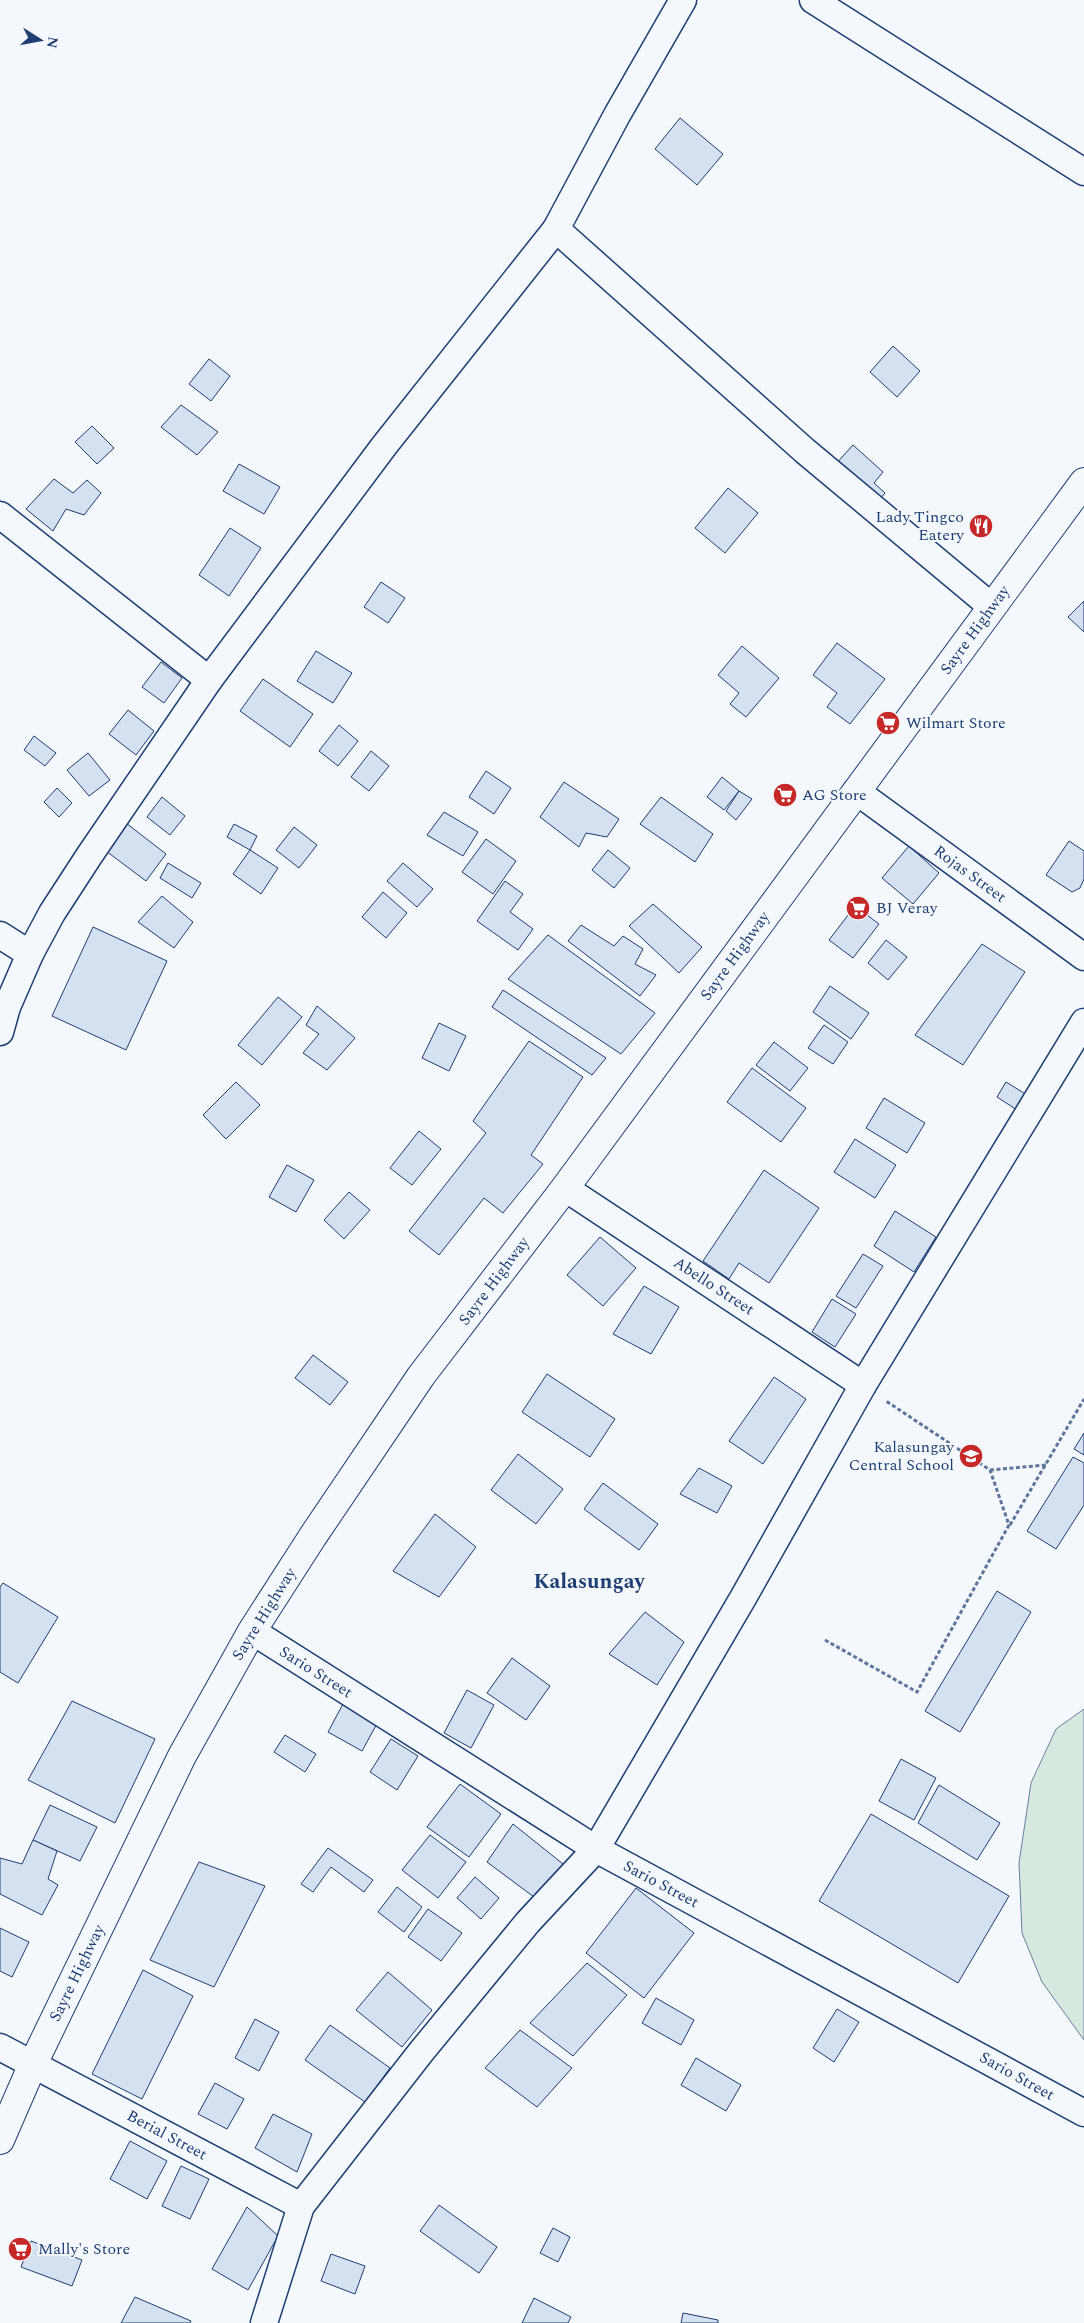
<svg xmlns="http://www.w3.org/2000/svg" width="1084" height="2323" viewBox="0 0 1084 2323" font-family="Spectral,serif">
  <rect width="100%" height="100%" fill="#f4f7fb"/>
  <!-- green -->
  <polygon fill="#d7e8df" stroke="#687fa3" points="1084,1709 1084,2040 1042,1982 1022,1933 1019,1863 1031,1783 1056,1729"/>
  <!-- building -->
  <g fill="#d5e0f0" stroke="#1d3f73">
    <polygon points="680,118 723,154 697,185 655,149"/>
    <polygon points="893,346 920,371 897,397 870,372"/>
    <polygon points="209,359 230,376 211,401 189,384"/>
    <polygon points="181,405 218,432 197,455 161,427"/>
    <polygon points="92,426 114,448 97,464 75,442"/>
    <polygon points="853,445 883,472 874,483 885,493 875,505 833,467"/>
    <polygon points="239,464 280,487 264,514 223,491"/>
    <polygon points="54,479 73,493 87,480 101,493 84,515 66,509 53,531 26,509"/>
    <polygon points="728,488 758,513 725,553 695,528"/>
    <polygon points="230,528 261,548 229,596 199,575"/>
    <polygon points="381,582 405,598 388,623 364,607"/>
    <polygon points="1084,601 1084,632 1068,617"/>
    <polygon points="837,643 885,679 850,724 827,707 837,693 813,675"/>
    <polygon points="742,646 779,678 746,717 730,704 739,693 718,675"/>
    <polygon points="316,651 352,673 333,703 297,681"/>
    <polygon points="161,662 182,678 164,703 142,687"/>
    <polygon points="263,679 313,714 290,747 240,711"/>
    <polygon points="128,710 154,731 136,755 109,734"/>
    <polygon points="339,725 358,741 338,766 319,751"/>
    <polygon points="34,736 56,753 45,766 24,750"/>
    <polygon points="371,751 389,766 369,791 351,777"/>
    <polygon points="88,753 110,780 89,796 67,770"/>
    <polygon points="486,771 511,788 494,814 469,797"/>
    <polygon points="722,777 739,791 724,810 707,797"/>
    <polygon points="564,782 619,819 607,837 586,833 579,847 540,817"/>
    <polygon points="57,788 72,803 59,817 44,802"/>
    <polygon points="739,791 752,799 736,820 726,811"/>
    <polygon points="162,797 185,816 170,835 147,817"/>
    <polygon points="661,797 713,834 695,862 640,824"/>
    <polygon points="444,812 478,832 463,856 427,835"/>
    <polygon points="126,823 166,854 146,881 106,851"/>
    <polygon points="234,824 257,836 250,850 227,837"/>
    <polygon points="294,827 317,845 299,868 276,850"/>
    <polygon points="486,839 516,861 493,894 462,872"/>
    <polygon points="1069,841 1084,851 1084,879 1080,888 1072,892 1046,875"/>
    <polygon points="909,846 939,873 913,904 882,878"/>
    <polygon points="250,850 278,868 261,894 233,874"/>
    <polygon points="608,850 630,868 614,888 592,870"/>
    <polygon points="168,863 201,883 192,898 160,878"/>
    <polygon points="403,863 433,889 417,907 387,881"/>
    <polygon points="505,881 523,894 510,912 533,929 518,950 477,921"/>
    <polygon points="383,892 407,913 386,938 362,917"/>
    <polygon points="162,896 193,922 174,948 138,922"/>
    <polygon points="653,904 702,947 679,973 629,926"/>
    <polygon points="855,906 879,924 853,958 829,940"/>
    <polygon points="581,925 614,946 623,936 643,949 635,964 656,975 640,996 568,941"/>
    <polygon points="93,927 167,961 126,1050 52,1016"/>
    <polygon points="548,935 655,1013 621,1054 508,979"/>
    <polygon points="886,940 907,957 888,980 868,963"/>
    <polygon points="982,944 1025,972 963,1065 915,1035"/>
    <polygon points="830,986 869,1013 851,1039 813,1012"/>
    <polygon points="503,990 606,1058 592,1075 492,1007"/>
    <polygon points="278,997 302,1017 262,1065 238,1045"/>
    <polygon points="317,1006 355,1038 327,1070 303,1053 319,1034 306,1025"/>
    <polygon points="439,1023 466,1036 449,1071 422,1058"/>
    <polygon points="824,1025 848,1042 833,1064 808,1048"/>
    <polygon points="529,1041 583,1077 531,1155 543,1164 503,1213 484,1198 439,1255 409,1231 486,1133 473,1121"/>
    <polygon points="774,1042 808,1068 790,1091 756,1065"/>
    <polygon points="752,1068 806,1108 781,1142 727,1102"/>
    <polygon points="236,1082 260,1105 226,1139 203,1115"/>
    <polygon points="1006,1082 1027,1095 1017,1110 997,1097"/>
    <polygon points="884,1098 925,1123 907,1153 866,1128"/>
    <polygon points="419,1131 441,1149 412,1185 390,1168"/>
    <polygon points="855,1139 896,1165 875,1198 834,1172"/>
    <polygon points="287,1165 314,1180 296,1212 269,1197"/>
    <polygon points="764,1170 819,1208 769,1283 739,1263 729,1279 703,1261"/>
    <polygon points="349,1192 370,1210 344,1239 324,1220"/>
    <polygon points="895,1211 936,1237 914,1272 874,1246"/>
    <polygon points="600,1237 636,1268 603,1306 567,1275"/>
    <polygon points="863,1254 883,1266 856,1308 836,1296"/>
    <polygon points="644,1286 679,1307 651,1354 613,1334"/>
    <polygon points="832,1299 856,1314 835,1347 812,1332"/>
    <polygon points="313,1355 348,1382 330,1405 295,1378"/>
    <polygon points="547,1374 615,1419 590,1457 522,1412"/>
    <polygon points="774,1377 806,1399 763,1464 729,1441"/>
    <polygon points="1084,1433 1084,1455 1074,1449"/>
    <polygon points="518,1454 563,1489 536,1524 491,1490"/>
    <polygon points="1073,1457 1084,1463 1084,1505 1056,1549 1027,1531"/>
    <polygon points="699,1468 732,1486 717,1513 680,1494"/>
    <polygon points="603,1483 658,1524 639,1550 584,1509"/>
    <polygon points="435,1514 476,1547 439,1597 393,1571"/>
    <polygon points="3,1583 58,1617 18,1683 0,1672 0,1587"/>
    <polygon points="997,1591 1031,1612 960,1732 925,1711"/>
    <polygon points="645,1612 684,1642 657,1685 609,1654"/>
    <polygon points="512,1658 550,1686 526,1720 487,1693"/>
    <polygon points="467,1690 494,1705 471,1748 444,1733"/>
    <polygon points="72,1701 155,1739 115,1823 28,1780"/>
    <polygon points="344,1702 379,1720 362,1751 328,1732"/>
    <polygon points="285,1735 316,1754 305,1772 274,1752"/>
    <polygon points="391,1739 418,1756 397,1790 370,1772"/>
    <polygon points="901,1759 936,1778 914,1820 879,1801"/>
    <polygon points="460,1784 501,1814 469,1857 427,1827"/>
    <polygon points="939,1785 1000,1823 977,1860 918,1823"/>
    <polygon points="50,1805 97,1827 80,1861 33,1840"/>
    <polygon points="871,1814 1009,1896 958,1983 819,1901"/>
    <polygon points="513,1824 563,1864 534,1897 487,1862"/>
    <polygon points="430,1835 466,1862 438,1898 402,1870"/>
    <polygon points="33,1840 57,1851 48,1879 58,1885 42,1915 0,1894 0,1858 22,1864"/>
    <polygon points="328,1848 373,1880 364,1892 331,1867 313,1892 301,1884"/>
    <polygon points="199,1862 265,1886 214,1987 150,1960"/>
    <polygon points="475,1877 499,1898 481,1919 457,1898"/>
    <polygon points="397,1887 422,1907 404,1932 378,1912"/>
    <polygon points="636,1888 694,1933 644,1998 586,1953"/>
    <polygon points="428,1909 462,1933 441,1961 408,1937"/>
    <polygon points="0,1928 29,1942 12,1977 0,1971"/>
    <polygon points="587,1963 627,1995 573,2056 530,2023"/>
    <polygon points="143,1970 193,1996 142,2099 92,2074"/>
    <polygon points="388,1972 432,2010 402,2047 356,2010"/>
    <polygon points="656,1998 694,2020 681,2045 642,2023"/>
    <polygon points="837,2009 859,2022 834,2062 813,2048"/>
    <polygon points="255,2019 279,2032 259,2071 235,2058"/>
    <polygon points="330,2025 390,2068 365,2102 305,2060"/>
    <polygon points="520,2030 572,2068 537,2107 485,2068"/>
    <polygon points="696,2058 741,2085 726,2111 681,2085"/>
    <polygon points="215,2083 244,2099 227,2129 198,2114"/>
    <polygon points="273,2114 312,2134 297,2172 255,2148"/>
    <polygon points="130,2141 167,2161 147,2199 110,2179"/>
    <polygon points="181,2166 209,2179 190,2219 162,2206"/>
    <polygon points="439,2205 497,2247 479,2273 420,2231"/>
    <polygon points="247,2207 278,2236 248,2290 212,2269"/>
    <polygon points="553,2228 570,2237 558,2262 540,2253"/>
    <polygon points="31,2241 82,2260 72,2286 21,2267"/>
    <polygon points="331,2254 365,2266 355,2294 321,2281"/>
    <polygon points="135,2297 191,2321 190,2323 121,2323"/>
    <polygon points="534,2298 571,2317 568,2323 522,2323"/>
    <polygon points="683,2313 718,2320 718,2323 681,2323"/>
  </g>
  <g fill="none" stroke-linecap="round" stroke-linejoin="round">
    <!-- street casing -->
    <g stroke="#1d3f73" stroke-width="29">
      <g id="street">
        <polyline points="813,0 1084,172"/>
        <polyline points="556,229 805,451 992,607"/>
        <polyline points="0,515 209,680"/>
        <polyline points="856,791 1084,957"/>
        <polyline points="0,935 30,954"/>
        <polyline points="0,1032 7,1007 30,954 52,913 89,856 209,680 384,446 556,229 617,115 683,0"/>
        <polyline points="565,1188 863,1385"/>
        <polyline points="252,1631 596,1849 1084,2113"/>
        <polyline points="0,2047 301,2206"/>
        <polyline points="264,2323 301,2206 421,2052 528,1922 596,1849 743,1598 863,1385 1084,1022"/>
      </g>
    </g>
    <!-- highway casing -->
    <g stroke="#1d3f73" stroke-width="30">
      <polyline id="highway" points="0,2140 33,2064 182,1756 252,1631 313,1536 421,1376 565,1188 1084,482"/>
    </g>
    <!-- path -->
    <g stroke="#5e769c" stroke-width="3" stroke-dasharray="4 2.5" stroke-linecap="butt">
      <polyline points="990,1470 1046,1465"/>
      <polyline points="1010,1525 1084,1399"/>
      <polyline points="825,1640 917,1692 1009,1525 990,1470 886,1401"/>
    </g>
    <!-- street -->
    <use href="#street" stroke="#f4f7fb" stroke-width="26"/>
    <!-- highway -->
    <use href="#highway" stroke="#f4f7fb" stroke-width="28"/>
  </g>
  <!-- icons -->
  <defs>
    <g id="restaurant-disc" transform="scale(1.25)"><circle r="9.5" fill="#c62828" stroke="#f4f7fb"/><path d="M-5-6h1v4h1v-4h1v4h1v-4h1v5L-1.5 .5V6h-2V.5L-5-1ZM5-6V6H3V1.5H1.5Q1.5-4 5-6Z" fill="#fff"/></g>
    <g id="supermarket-disc" transform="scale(1.25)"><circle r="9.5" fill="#c62828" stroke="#f4f7fb"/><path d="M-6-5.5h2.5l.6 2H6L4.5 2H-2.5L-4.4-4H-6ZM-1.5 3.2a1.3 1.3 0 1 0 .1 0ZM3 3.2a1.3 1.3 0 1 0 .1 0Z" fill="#fff"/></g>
    <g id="school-disc" transform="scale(1.25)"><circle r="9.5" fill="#c62828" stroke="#f4f7fb"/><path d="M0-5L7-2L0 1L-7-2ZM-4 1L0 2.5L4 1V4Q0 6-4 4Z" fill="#fff"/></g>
  </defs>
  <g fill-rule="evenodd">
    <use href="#restaurant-disc" x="981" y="526"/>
    <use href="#supermarket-disc" x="888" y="723"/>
    <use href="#supermarket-disc" x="785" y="795"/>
    <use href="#supermarket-disc" x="858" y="908"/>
    <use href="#school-disc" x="971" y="1456"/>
    <use href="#supermarket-disc" x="20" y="2249"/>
  </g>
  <g text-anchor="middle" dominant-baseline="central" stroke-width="4" stroke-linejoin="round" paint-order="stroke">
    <!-- poi labels -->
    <g font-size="16" fill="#1d3f73" stroke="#f4f7fb" text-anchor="start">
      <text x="964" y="517" text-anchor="end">Lady Tingco<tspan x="964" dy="18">Eatery</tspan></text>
      <text x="906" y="723">Wilmart Store</text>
      <text x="802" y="795">AG Store</text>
      <text x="876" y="908">BJ Veray</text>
      <text x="954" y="1447" text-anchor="end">Kalasungay<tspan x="954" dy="18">Central School</tspan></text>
      <text x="38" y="2249">Mally's Store</text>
    </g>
    <!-- street labels -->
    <g font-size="16" fill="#1d3f73" stroke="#f4f7fb">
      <text transform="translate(975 630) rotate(-54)">Sayre Highway</text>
      <text transform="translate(970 874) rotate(36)">Rojas Street</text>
      <text transform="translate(735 956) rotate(-54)">Sayre Highway</text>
      <text transform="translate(494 1281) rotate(-53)">Sayre Highway</text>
      <text transform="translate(714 1286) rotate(33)">Abello Street</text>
      <text transform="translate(264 1614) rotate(-58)">Sayre Highway</text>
      <text transform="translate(316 1672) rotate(32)">Sario Street</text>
      <text transform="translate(661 1884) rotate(28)">Sario Street</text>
      <text transform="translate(77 1973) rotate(-64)">Sayre Highway</text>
      <text transform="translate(1017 2076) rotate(29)">Sario Street</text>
      <text transform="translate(167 2135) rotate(28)">Berial Street</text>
    </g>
    <!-- district labels -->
    <g font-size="21" font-weight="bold" fill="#1d3f73" stroke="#f4f7fb">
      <text x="589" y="1582">Kalasungay</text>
    </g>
  </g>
  <!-- north arrow -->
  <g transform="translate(40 40) rotate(101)" stroke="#f4f7fb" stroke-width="4" paint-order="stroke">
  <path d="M0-4L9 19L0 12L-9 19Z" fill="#1d3f73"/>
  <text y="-8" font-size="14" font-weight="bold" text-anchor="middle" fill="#1d3f73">N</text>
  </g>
</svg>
